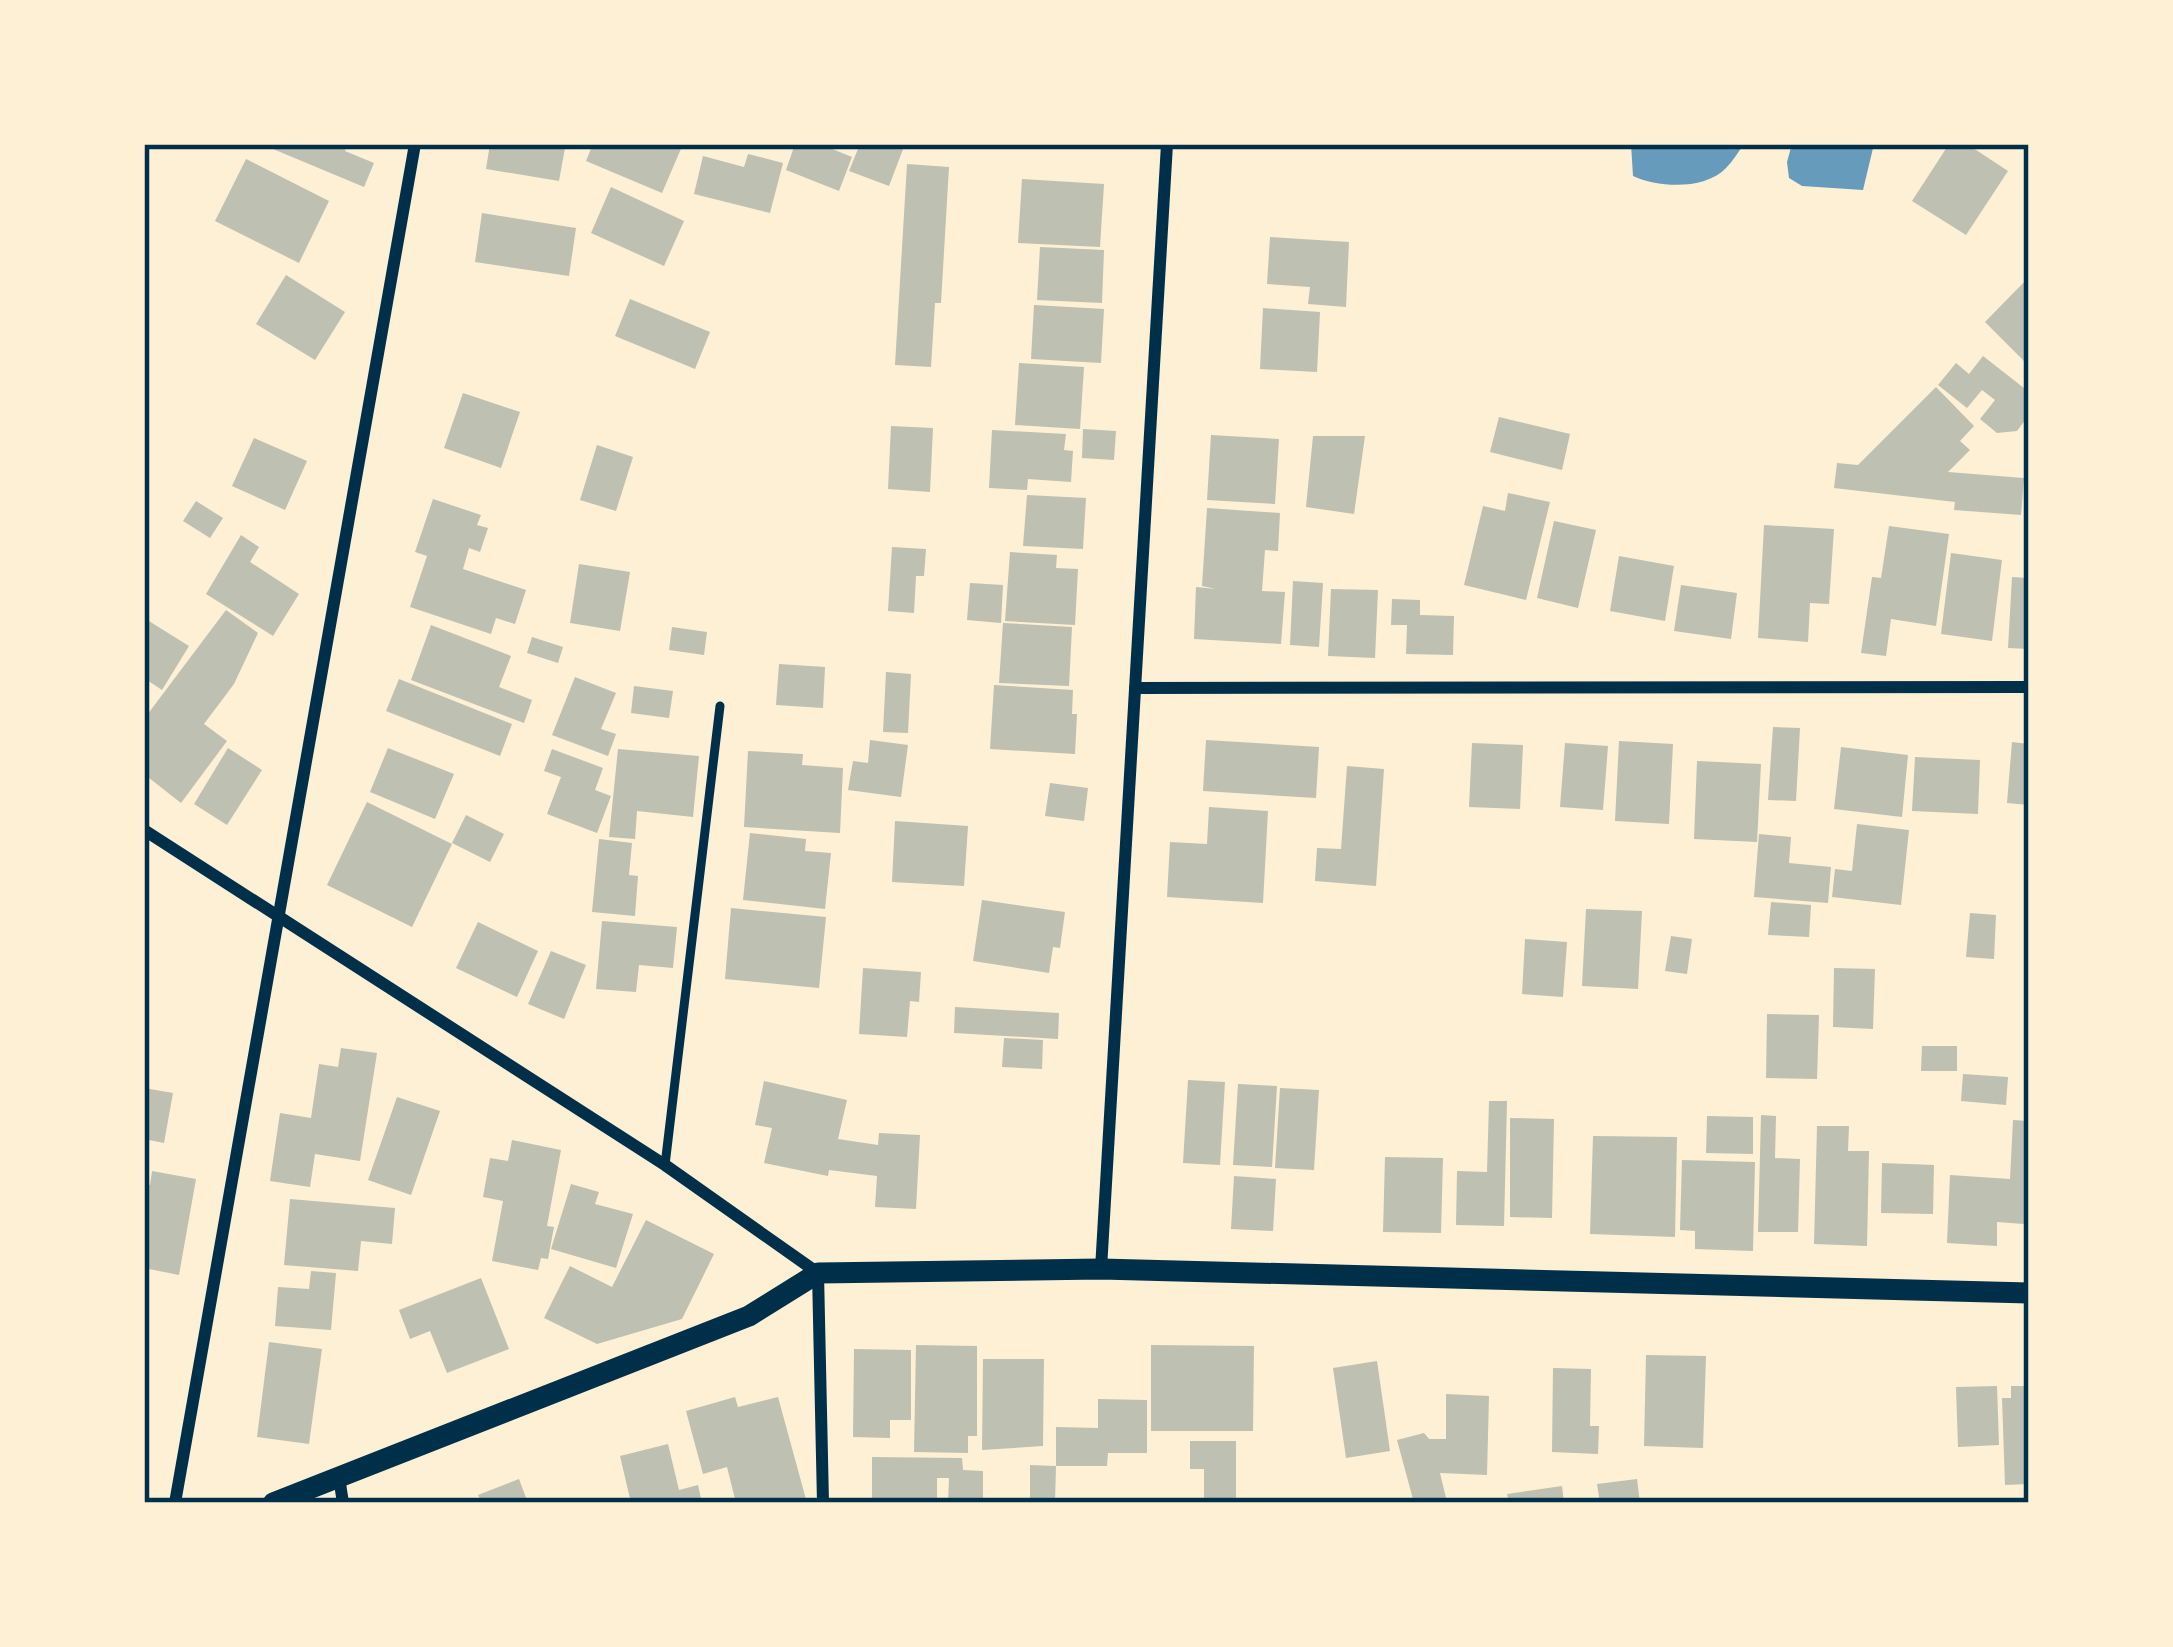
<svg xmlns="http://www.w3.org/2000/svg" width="2173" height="1647" viewBox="0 0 2173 1647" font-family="'Roboto Serif',serif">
  <rect width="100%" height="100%" fill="#fdf0d5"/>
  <!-- water -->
  <g fill="#669bbc">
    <path d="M1631,144H1744C1738,152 1733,161 1726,168C1705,190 1659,188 1633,176Z"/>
    <polygon points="1792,144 1874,144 1863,190 1802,186 1789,178 1787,162"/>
  </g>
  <!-- building -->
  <g fill="#bec0b2">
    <polygon points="261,144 347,144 345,151 374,163 364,187"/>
    <polygon points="490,144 565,148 559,181 486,169"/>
    <polygon points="593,144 683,144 662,193 586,161"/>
    <polygon points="795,144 820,144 852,157 839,191 786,170"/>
    <polygon points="860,144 905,144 889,186 849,171"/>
    <polygon points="1949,144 1967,144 2008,171 1966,235 1912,201"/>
    <polygon points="748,154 783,163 770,213 694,194 703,156 744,167"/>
    <polygon points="246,159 329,201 299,263 215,221"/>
    <polygon points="907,164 949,167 941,303 935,303 931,367 895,365"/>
    <polygon points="1022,179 1104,184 1100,247 1018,243"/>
    <polygon points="611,187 684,221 664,266 591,233"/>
    <polygon points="482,213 576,228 569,276 475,262"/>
    <polygon points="1270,237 1349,242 1346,307 1308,304 1310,287 1267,284"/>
    <polygon points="1040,247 1104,250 1102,303 1037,300"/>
    <polygon points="286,275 345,312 315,360 256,324"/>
    <polygon points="2029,277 2029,366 1985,322"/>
    <polygon points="630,299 710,332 695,369 615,336"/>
    <polygon points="1034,305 1104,309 1101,363 1031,359"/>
    <polygon points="1263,308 1320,312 1317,372 1260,369"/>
    <polygon points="1983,356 2029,392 2029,415 2017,431 1997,433 1980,419 1995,400 1982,390 1967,408 1938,385 1956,363 1969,374"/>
    <polygon points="1019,363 1084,367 1080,429 1015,425"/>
    <polygon points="1936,387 1974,426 1960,441 1970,450 1948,472 2024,478 2021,515 1954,510 1955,502 1834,488 1837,463 1858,465"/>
    <polygon points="463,393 520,412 501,468 444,448"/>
    <polygon points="1499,417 1570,434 1562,470 1490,452"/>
    <polygon points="891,426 933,428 930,492 888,489"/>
    <polygon points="1083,429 1116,431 1114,460 1082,458"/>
    <polygon points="992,430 1066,434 1064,450 1073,451 1071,482 1028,479 1027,490 989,488"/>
    <polygon points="1211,435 1279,439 1275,504 1207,500"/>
    <polygon points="1313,436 1365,436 1354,514 1306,507"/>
    <polygon points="254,438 307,461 285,510 232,486"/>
    <polygon points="597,445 633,457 616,511 580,500"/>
    <polygon points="1508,493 1550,502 1526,600 1464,585 1483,506 1505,511"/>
    <polygon points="1027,495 1086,498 1083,549 1023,546"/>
    <polygon points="433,499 481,515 477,525 488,528 480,552 469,548 463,569 526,590 515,624 496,618 491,634 410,607 427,556 415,552"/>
    <polygon points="196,501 223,518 210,538 183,521"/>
    <polygon points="1207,508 1280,513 1278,551 1265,550 1262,591 1285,592 1281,644 1194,639 1196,587 1216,589 1202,586"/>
    <polygon points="1554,521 1596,530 1578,608 1537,598"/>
    <polygon points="1764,525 1834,529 1829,604 1810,603 1808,642 1758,638"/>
    <polygon points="1889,526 1949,534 1936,626 1891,619 1886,656 1861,653 1872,577 1881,578"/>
    <polygon points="241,535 259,547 250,562 299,594 273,636 206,594"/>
    <polygon points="892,547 926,549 924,576 916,576 914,613 888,611"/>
    <polygon points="1010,552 1057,555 1056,568 1078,569 1075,625 1005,621"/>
    <polygon points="1951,553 2002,560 1992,641 1941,634"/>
    <polygon points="1619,556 1674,566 1665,621 1610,611"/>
    <polygon points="579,564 630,572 620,631 570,623"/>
    <polygon points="2012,577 2029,578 2029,649 2008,648"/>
    <polygon points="1293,581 1323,583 1319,647 1290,645"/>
    <polygon points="970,583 1003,585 1001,623 967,620"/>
    <polygon points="1681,585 1737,593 1731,639 1674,631"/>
    <polygon points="1331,589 1378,590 1375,658 1328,656"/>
    <polygon points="1392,599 1420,600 1420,615 1454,616 1453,655 1406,654 1407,625 1391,625"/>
    <polygon points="226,610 258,633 234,684 204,724 227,741 181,803 144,774 144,719"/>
    <polygon points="144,618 189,646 162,690 144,678"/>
    <polygon points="1003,623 1072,627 1069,686 999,683"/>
    <polygon points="431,625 511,656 499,687 532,700 524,723 411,680"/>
    <polygon points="672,627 707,632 704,655 669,650"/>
    <polygon points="532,637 563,647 558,663 527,653"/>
    <polygon points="779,664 825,667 823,708 776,705"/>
    <polygon points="886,672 911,674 908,733 883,732"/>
    <polygon points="575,677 616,693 601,729 616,734 608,756 552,735"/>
    <polygon points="399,679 512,724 500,756 386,711"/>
    <polygon points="994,685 1073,690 1072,714 1077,714 1075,754 990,749"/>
    <polygon points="634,686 673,691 669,718 631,713"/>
    <polygon points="1773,727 1800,728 1796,801 1768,800"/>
    <polygon points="870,740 908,745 901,797 848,790 853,761 868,763"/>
    <polygon points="1206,740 1319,747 1316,798 1203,791"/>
    <polygon points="1619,741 1673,744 1669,824 1615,821"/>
    <polygon points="2012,742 2029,744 2029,805 2007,803"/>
    <polygon points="1472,743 1523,745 1520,809 1469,807"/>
    <polygon points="1565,743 1608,746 1603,810 1560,807"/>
    <polygon points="1841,747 1908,755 1902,817 1834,809"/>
    <polygon points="228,748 262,770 227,825 194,804"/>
    <polygon points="388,748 454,774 435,819 370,792"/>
    <polygon points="552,749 603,768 595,790 611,796 597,833 547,814 561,777 544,771"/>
    <polygon points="618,749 699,756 693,817 637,811 635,839 609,837"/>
    <polygon points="748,751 803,754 802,765 843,768 840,833 744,827"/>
    <polygon points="1915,757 1980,760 1978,814 1912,811"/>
    <polygon points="1697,761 1761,764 1757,842 1694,839"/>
    <polygon points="1347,766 1384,769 1376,886 1315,881 1317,848 1341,849"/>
    <polygon points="1050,783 1088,788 1084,821 1045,816"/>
    <polygon points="367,802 452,844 412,927 327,885"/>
    <polygon points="1209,807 1268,811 1263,903 1167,897 1170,842 1207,844"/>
    <polygon points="466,815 504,834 490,862 452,843"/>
    <polygon points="895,821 968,826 964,886 892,882"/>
    <polygon points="1857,824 1909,830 1901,905 1832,897 1835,869 1852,871"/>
    <polygon points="750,833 806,839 805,851 831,853 825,909 743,900"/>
    <polygon points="1759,834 1791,837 1789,863 1831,867 1828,903 1754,897"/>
    <polygon points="599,839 632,843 629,875 638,876 635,916 592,912"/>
    <polygon points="982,900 1065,912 1060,948 1053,947 1049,973 973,961"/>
    <polygon points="1771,902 1811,905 1809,937 1768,935"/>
    <polygon points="731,908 826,917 819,988 725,979"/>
    <polygon points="1586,909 1642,911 1638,989 1582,986"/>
    <polygon points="1970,913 1996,915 1994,959 1966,957"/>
    <polygon points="602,921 677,927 673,968 639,965 636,992 596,989"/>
    <polygon points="478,922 538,951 517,997 456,968"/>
    <polygon points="1671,936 1692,939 1687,974 1665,971"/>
    <polygon points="1525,939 1567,942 1563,997 1522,994"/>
    <polygon points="551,951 586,965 564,1019 528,1004"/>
    <polygon points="863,968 921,972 919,1002 910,1001 907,1037 859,1034"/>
    <polygon points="1834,968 1875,969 1873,1029 1833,1027"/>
    <polygon points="955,1007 1059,1013 1058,1039 954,1033"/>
    <polygon points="1767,1014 1819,1015 1817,1079 1766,1078"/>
    <polygon points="1004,1038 1043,1040 1042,1069 1002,1067"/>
    <polygon points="1922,1046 1957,1046 1957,1071 1921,1071"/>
    <polygon points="341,1048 377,1053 360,1161 315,1154 310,1187 270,1181 280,1113 311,1118 319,1064 338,1067"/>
    <polygon points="1963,1074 2008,1077 2006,1105 1961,1101"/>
    <polygon points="1188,1080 1225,1082 1220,1165 1183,1163"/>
    <polygon points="764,1081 847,1100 838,1139 878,1145 879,1133 920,1135 916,1209 875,1207 877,1176 829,1170 828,1176 764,1163 772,1128 755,1125"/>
    <polygon points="1238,1084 1277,1086 1272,1167 1233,1165"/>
    <polygon points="144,1088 173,1093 164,1143 144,1139"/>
    <polygon points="1280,1088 1319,1090 1314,1170 1275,1168"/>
    <polygon points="397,1097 440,1111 411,1195 368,1180"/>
    <polygon points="1489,1101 1507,1101 1504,1226 1456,1225 1457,1171 1487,1172"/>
    <polygon points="1761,1115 1776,1116 1775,1158 1800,1159 1798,1232 1758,1232"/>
    <polygon points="1707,1116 1753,1117 1753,1154 1706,1153"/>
    <polygon points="1510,1118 1554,1119 1552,1218 1510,1217"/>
    <polygon points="2013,1120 2029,1121 2029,1219 2024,1219 2024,1224 1997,1222 1997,1246 1947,1243 1950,1175 2010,1179"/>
    <polygon points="1817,1126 1849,1126 1848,1151 1869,1151 1867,1246 1814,1244"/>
    <polygon points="1593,1136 1677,1137 1675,1237 1590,1234"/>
    <polygon points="512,1140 561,1150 547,1226 554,1227 548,1259 541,1258 538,1270 492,1261 503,1201 483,1197 490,1158 508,1161"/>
    <polygon points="1385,1157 1443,1158 1441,1233 1383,1232"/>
    <polygon points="1682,1160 1755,1162 1753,1251 1695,1249 1695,1231 1680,1230"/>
    <polygon points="1882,1163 1934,1165 1933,1214 1881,1213"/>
    <polygon points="152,1171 196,1179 179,1275 144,1268 144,1184 150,1185"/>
    <polygon points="1234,1176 1276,1179 1273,1231 1231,1229"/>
    <polygon points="571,1184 599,1192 595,1204 633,1214 616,1268 551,1249"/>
    <polygon points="290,1199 395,1208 392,1244 361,1241 358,1271 284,1265"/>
    <polygon points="646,1220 714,1254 682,1319 597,1344 544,1318 570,1266 612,1287"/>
    <polygon points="311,1271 336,1273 331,1330 275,1326 278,1287 309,1289"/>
    <polygon points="481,1278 509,1349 447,1373 430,1331 410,1339 399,1310"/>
    <polygon points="269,1342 322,1349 309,1444 257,1437"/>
    <polygon points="916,1345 977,1346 977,1436 968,1436 968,1453 914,1452"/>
    <polygon points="1151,1345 1254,1346 1253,1431 1151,1431"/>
    <polygon points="854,1349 911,1350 911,1420 890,1420 890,1438 853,1437"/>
    <polygon points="1646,1355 1706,1356 1703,1448 1644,1446"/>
    <polygon points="983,1359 1044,1359 1043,1446 982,1450"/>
    <polygon points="1377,1361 1390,1451 1346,1458 1333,1368"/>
    <polygon points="1553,1368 1591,1369 1590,1426 1599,1426 1598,1454 1552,1452"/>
    <polygon points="1997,1386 1999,1445 1958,1447 1956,1387"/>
    <polygon points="2011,1386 2029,1386 2029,1484 2005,1485 2002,1398 2011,1398"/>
    <polygon points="1446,1394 1489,1396 1487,1475 1440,1473 1447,1502 1414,1503 1397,1440 1424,1433 1429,1439 1446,1439"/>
    <polygon points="735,1397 738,1407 778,1397 807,1503 736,1503 727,1467 703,1474 686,1411"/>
    <polygon points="1098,1399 1147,1400 1147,1453 1108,1453 1107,1466 1056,1466 1056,1427 1098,1428"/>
    <polygon points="1190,1441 1236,1441 1236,1503 1204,1503 1204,1469 1190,1469"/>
    <polygon points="668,1444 679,1490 698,1485 702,1503 631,1503 620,1456"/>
    <polygon points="872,1457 962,1458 963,1470 983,1471 983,1503 948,1503 949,1478 937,1478 937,1503 872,1503"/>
    <polygon points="1030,1465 1056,1466 1055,1503 1030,1503"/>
    <polygon points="519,1479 528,1503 482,1503 478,1495"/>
    <polygon points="1637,1479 1640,1503 1600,1503 1597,1484"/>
    <polygon points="1562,1486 1564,1503 1509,1503 1507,1494"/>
  </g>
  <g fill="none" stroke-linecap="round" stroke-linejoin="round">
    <!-- service -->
    <polyline stroke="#003049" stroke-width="9" points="665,1165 720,706"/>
    <!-- minor -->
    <g stroke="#003049" stroke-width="12">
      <polyline points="1135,688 2029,687"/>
      <polyline points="144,830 665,1165 818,1273 823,1503"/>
      <polyline points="1101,1269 1167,144"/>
      <polyline points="339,1477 343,1503"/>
      <polyline points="175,1503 415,144"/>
    </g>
    <!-- tertiary -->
    <polyline stroke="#003049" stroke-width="21" points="273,1503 749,1316 818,1273 1101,1269 2029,1293"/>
  </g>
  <!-- border -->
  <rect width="2173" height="1647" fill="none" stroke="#fdf0d5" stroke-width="294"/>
  <rect x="147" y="147" width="1879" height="1353" fill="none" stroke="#003049" stroke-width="4.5"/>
</svg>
